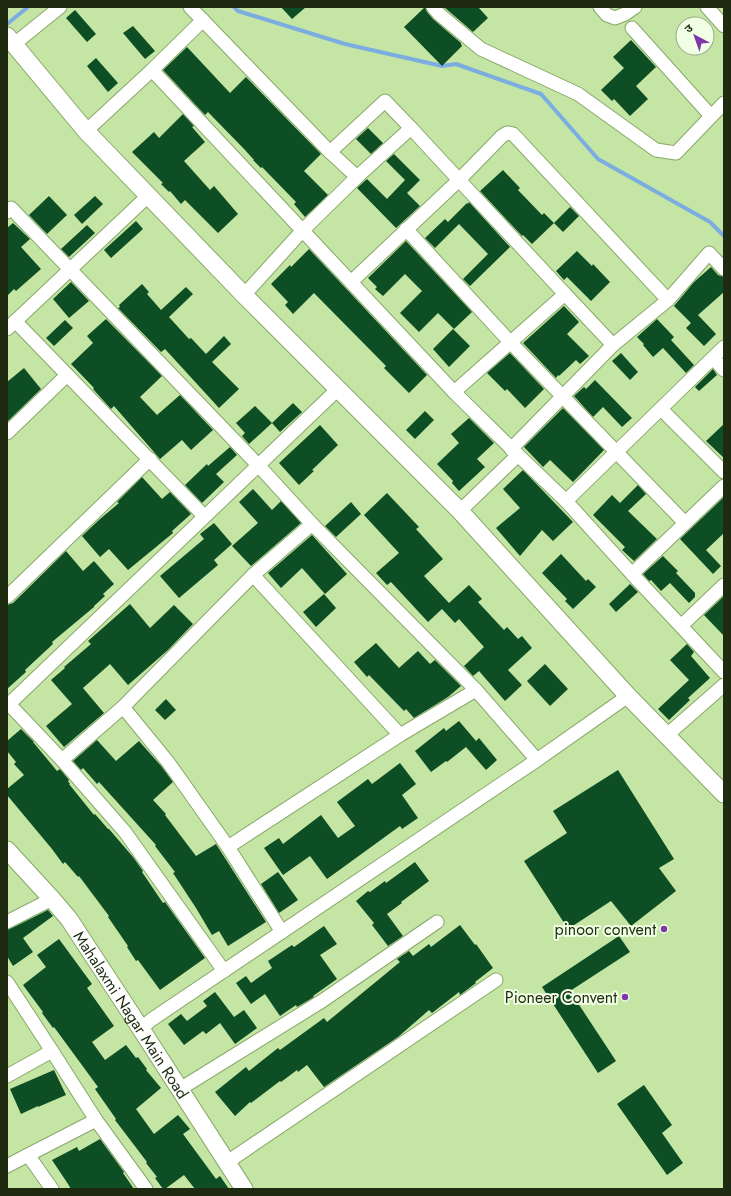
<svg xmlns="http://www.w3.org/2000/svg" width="731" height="1196" viewBox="0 0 731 1196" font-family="Jost,'Noto Sans Devanagari',sans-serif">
  <rect width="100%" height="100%" fill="#c4e5a3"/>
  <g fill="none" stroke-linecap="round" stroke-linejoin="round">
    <!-- stream -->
    <g stroke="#7bade1" stroke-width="4">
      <polyline points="234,7 238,11 345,44 442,66 456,64 541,94 598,159 710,222 724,236"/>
      <polyline points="7,24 28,7"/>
    </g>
  </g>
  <!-- building -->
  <g fill="#0e4e24">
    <polygon points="281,7 306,7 292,19"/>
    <polygon points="425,7 427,12 433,19 461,43 461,44 462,46 442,66 404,27"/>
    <polygon points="444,7 478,7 488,18 473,32"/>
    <polygon points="75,10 96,34 87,42 66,18"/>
    <polygon points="133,26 155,51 145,59 123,33"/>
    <polygon points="631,40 656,67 636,86 648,99 630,116 614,99 612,101 601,90 624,68 613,57"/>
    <polygon points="187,47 230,93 246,77 321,154 304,171 328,195 305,217 294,204 296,202 262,167 261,168 253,160 254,160 245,150 208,112 205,115 163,70"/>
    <polygon points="96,58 118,83 108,92 87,66"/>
    <polygon points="183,114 194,126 192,127 205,142 184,161 210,190 214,186 238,214 218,233 185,200 181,204 170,191 169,192 161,184 163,183 132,152 154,132 159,138"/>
    <polygon points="368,128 383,143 371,154 356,139"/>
    <polygon points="394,154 420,180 407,193 420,206 396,228 357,188 367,179 387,199 405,180 386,161"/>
    <polygon points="503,170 520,188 518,190 542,215 544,213 554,223 532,244 523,235 522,236 480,191"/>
    <polygon points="49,196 67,215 47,234 29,215"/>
    <polygon points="95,196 103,204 82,224 74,215"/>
    <polygon points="469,202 510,247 470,286 463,279 488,254 459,224 435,248 425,238 445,219 448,222 467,203 468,204"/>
    <polygon points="570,207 579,216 563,232 554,223"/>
    <polygon points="136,221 143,229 111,258 104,250"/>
    <polygon points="13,223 30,239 21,247 41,269 16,291 14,289 7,296 7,228"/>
    <polygon points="87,225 95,233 69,257 61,249"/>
    <polygon points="406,241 472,312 454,329 438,313 419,332 400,313 422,291 405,274 383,296 375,289 377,287 368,278"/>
    <polygon points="309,249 427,375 409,393 384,368 386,366 314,293 293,314 285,305 288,302 271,284 290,265 291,267"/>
    <polygon points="577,251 592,266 593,264 610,282 591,301 567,277 564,280 556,271"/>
    <polygon points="711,267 718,275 724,277 724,292 698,315 716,334 704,346 686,328 691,323 674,306 694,282"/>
    <polygon points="71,282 89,301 69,318 53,299"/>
    <polygon points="142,284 149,292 147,294 161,310 186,287 193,294 169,317 189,339 191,338 206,354 224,336 231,344 212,362 239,389 219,408 165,349 161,352 118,308 120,307 119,305"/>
    <polygon points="564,306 579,322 567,334 589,356 580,364 576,360 559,376 558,375 556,378 523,343"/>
    <polygon points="106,319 162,376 140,397 157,415 180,395 213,430 191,450 182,440 160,459 114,406 111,409 93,389 94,388 71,364 93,343 87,336"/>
    <polygon points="657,319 674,337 671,340 694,365 686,373 663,348 653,357 643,345 644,344 637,337"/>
    <polygon points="65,320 73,328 54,346 46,338"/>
    <polygon points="453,329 470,346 449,367 433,349"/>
    <polygon points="510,353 544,389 525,408 507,389 505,391 487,373"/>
    <polygon points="621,353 638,372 630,380 612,361"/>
    <polygon points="24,368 41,389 7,422 7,382"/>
    <polygon points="713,369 717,375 699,391 695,387"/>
    <polygon points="595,380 632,418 622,427 603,407 593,417 574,396 584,387 586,389"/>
    <polygon points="293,403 302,412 280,432 272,423"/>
    <polygon points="255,406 272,423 249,444 242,436 245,433 236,423"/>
    <polygon points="563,408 604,450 573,482 550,460 543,467 524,447"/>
    <polygon points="425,411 434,420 415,439 406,430"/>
    <polygon points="469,418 494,443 477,459 485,467 459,491 452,483 453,481 437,464 459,443 451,434"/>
    <polygon points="724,424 724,458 706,441"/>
    <polygon points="320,425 338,445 312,470 314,471 299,485 279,463"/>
    <polygon points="230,447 237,455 216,474 224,482 202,503 185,485 207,464 208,466"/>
    <polygon points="523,470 573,522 553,541 542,530 520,556 496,528 520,508 503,489"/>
    <polygon points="142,477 162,499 170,492 191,514 172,531 173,533 128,570 109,549 100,557 82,536 100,519 119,503 117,502"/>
    <polygon points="638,485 646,494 628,511 657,539 634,561 622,550 625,547 593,515 612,495 620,503"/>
    <polygon points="253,489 272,510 281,501 301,523 251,566 232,546 258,523 239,502"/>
    <polygon points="387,493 419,527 416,529 443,559 424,576 449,603 469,585 482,599 478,602 504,630 507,627 518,639 522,636 532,648 508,670 522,685 505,701 479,671 473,676 464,666 484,647 459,619 455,623 442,609 428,622 391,582 387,585 376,573 399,553 364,515"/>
    <polygon points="724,497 724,533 706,550 721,566 713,574 680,539"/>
    <polygon points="351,502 361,514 336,537 325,526"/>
    <polygon points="214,523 232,544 214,560 218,565 179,598 160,576 204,539 200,534"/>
    <polygon points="312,535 347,574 325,594 302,568 281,588 268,573"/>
    <polygon points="66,551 83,571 94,561 114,584 103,594 105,596 94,606 94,607 52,642 53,644 25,670 26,672 7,689 7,605 13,603"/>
    <polygon points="561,554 586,581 588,579 596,587 573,609 565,601 567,599 542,573"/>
    <polygon points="663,556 678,571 676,573 695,593 695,597 689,603 670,583 661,591 651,580 649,581 643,574"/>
    <polygon points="630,584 638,592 616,612 609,604"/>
    <polygon points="324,594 336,608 316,627 303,612"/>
    <polygon points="724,596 724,636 704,615"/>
    <polygon points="130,604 150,628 174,605 193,624 168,650 128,685 110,664 83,688 104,713 64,747 46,726 72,704 51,680 65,668 64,667 91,644 88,641"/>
    <polygon points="376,643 399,668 418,651 430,664 435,660 461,686 448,697 414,718 406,709 404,711 369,675 367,677 354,662"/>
    <polygon points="687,644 694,652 691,656 710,678 688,698 690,700 669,720 658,709 689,680 670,660"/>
    <polygon points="545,664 568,689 550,706 527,681"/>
    <polygon points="166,699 176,710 165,720 155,710"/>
    <polygon points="459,721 476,741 479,738 497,760 486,770 466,747 447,762 446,761 431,772 415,751 444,728 446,731"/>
    <polygon points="21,729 34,742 33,742 57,771 60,769 69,780 68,781 70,784 69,784 94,815 95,814 108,829 109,829 133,857 143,871 142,872 163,903 165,902 205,958 160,990 138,960 136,961 127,947 128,946 108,917 109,916 79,876 78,877 65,862 63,864 52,849 7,795 7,789 24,775 14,764 16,762 7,751 7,741"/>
    <polygon points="97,740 116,761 139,741 162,767 173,782 153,800 154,801 166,814 165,815 196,856 216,844 266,922 228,946 219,931 212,935 196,908 173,873 175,872 155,846 156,845 99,782 97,784 83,768 81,770 73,761"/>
    <polygon points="400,763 416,784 402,795 418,818 402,829 400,826 327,879 310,856 283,875 264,848 279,838 283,844 321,815 338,838 355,826 337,802 368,779 372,784"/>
    <polygon points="618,770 674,859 659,868 676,891 631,926 611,901 568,929 524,861 567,833 553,811"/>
    <polygon points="415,862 429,881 401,902 402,903 387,914 403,936 388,946 372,925 374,923 356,901 368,891 370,892 385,881 386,883"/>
    <polygon points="278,872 298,900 279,913 261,884"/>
    <polygon points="48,910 53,916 23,938 33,952 13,966 7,956 7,930 18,925"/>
    <polygon points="460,925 475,945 476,944 493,968 475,982 476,983 460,995 459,992 432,1013 429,1010 398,1037 324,1087 307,1065 298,1072 297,1070 281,1082 280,1081 251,1103 250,1102 235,1116 215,1092 246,1067 249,1071 278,1048 280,1050 324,1018 327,1022 400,962 397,959 409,951 413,956 429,944 431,947"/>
    <polygon points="324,926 337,944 320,955 337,979 313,996 314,997 297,1007 296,1005 280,1016 265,994 251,1004 236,983 246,976 251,983 272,968 268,961 292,945 294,947"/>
    <polygon points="619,936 630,952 570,991 616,1061 598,1073 542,987"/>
    <polygon points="59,939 92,984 87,988 114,1026 92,1042 105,1060 126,1045 136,1058 138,1057 147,1069 146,1070 161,1088 136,1109 154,1134 178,1115 190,1129 183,1134 216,1179 220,1176 229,1189 195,1189 184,1175 165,1189 163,1189 155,1178 157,1177 146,1163 147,1162 115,1120 116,1119 95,1089 98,1087 54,1027 53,1028 42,1013 43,1012 23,985 46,967 37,955"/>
    <polygon points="215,992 234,1017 244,1010 257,1028 235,1044 220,1023 206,1034 203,1031 184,1045 168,1024 181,1014 187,1021 207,1006 203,1001"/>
    <polygon points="54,1070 66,1095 38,1107 38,1106 21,1114 10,1089"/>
    <polygon points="644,1085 672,1125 662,1133 683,1163 667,1175 617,1104"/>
    <polygon points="100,1139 124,1172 123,1173 134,1189 71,1189 68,1184 52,1160 77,1147 79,1151"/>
  </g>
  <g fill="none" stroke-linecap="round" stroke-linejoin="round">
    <!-- minor casing -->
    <g stroke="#89a869" stroke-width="15">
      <g id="minor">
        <polyline points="190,7 330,152 357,177"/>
        <polyline points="433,7 439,14 481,49 578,94 656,150 676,153 724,103"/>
        <polyline points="600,7 607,15 615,18 625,14 635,7"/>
        <polyline points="707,7 724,26"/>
        <polyline points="632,28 711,116"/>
        <polyline points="13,45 60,7"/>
        <polyline points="152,70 454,392 565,294 459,180 502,136 507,133 513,134 668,300"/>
        <polyline points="86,131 152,70 203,20"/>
        <polyline points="330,152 385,101 411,128"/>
        <polyline points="7,212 11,208 258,465 312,524"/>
        <polyline points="406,229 511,343 685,523"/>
        <polyline points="565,294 613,345"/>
        <polyline points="244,295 302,231 357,177 411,128 459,180 351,282"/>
        <polyline points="15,321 204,516"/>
        <polyline points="7,329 149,195"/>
        <polyline points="713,358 724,370"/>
        <polyline points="454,392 518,455 460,511"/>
        <polyline points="661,409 724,472"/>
        <polyline points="7,433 67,375"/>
        <polyline points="511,449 613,345 668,300 709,253 724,269"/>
        <polyline points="518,455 566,501 632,574 724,486"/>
        <polyline points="566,501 724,347"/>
        <polyline points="632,574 724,672"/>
        <polyline points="253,575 312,524 476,690"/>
        <polyline points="7,597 150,459"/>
        <polyline points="681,626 724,585"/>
        <polyline points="7,702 62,760 125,832 224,971"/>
        <polyline points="7,706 338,389"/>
        <polyline points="667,735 724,685"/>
        <polyline points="62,760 123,707"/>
        <polyline points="228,847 400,735 476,690 537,760"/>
        <polyline points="7,922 52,899"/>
        <polyline points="282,932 228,847 168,762 123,707 253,575 400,735"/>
        <polyline points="7,982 52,1051 7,1076"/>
        <polyline points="141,1029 151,1020 537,760 628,696"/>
        <polyline points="52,1051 96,1120 146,1189"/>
        <polyline points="180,1089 322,1001 437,922"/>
        <polyline points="28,1155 96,1120"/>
        <polyline points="226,1163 496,980"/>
        <polyline points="7,1166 28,1155 52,1189"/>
      </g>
    </g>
    <!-- tertiary casing -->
    <g stroke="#89a869" stroke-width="19">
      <g id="tertiary">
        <polyline points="7,36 86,131 244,295 460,511 628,696 724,794"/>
        <path id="s1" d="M7,850L52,899L69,919L141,1029L244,1189"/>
      </g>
    </g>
    <!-- minor -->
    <use href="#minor" stroke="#fff" stroke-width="13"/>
    <!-- tertiary -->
    <use href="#tertiary" stroke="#fff" stroke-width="17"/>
  </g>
  <!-- markers -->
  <g fill="#7f37aa" stroke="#f1ffe4" stroke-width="1.5">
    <circle cx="664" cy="929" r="4"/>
    <circle cx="625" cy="997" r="4"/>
  </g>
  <g text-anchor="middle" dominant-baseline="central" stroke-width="4" stroke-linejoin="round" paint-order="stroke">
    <!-- poi labels -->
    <g font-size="16" fill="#1f2b11" stroke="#f1ffe4" text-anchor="end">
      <text x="656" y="929">pinoor convent</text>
      <text x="617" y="997">Pioneer Convent</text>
    </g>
    <!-- street labels -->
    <g font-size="16" fill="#1f2b11" stroke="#f1ffe4">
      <text stroke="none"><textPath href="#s1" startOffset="207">Mahalaxmi Nagar Main Road</textPath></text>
    </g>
  </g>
  <!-- border -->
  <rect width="731" height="1196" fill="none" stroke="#1f2b11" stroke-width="16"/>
  <!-- north arrow -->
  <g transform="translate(695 36) rotate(319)"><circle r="19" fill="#f1ffe4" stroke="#9daa90"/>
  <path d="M0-3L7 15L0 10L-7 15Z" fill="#7f37aa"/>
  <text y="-6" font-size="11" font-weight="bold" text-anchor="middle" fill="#1f2b11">उ</text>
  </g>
</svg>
